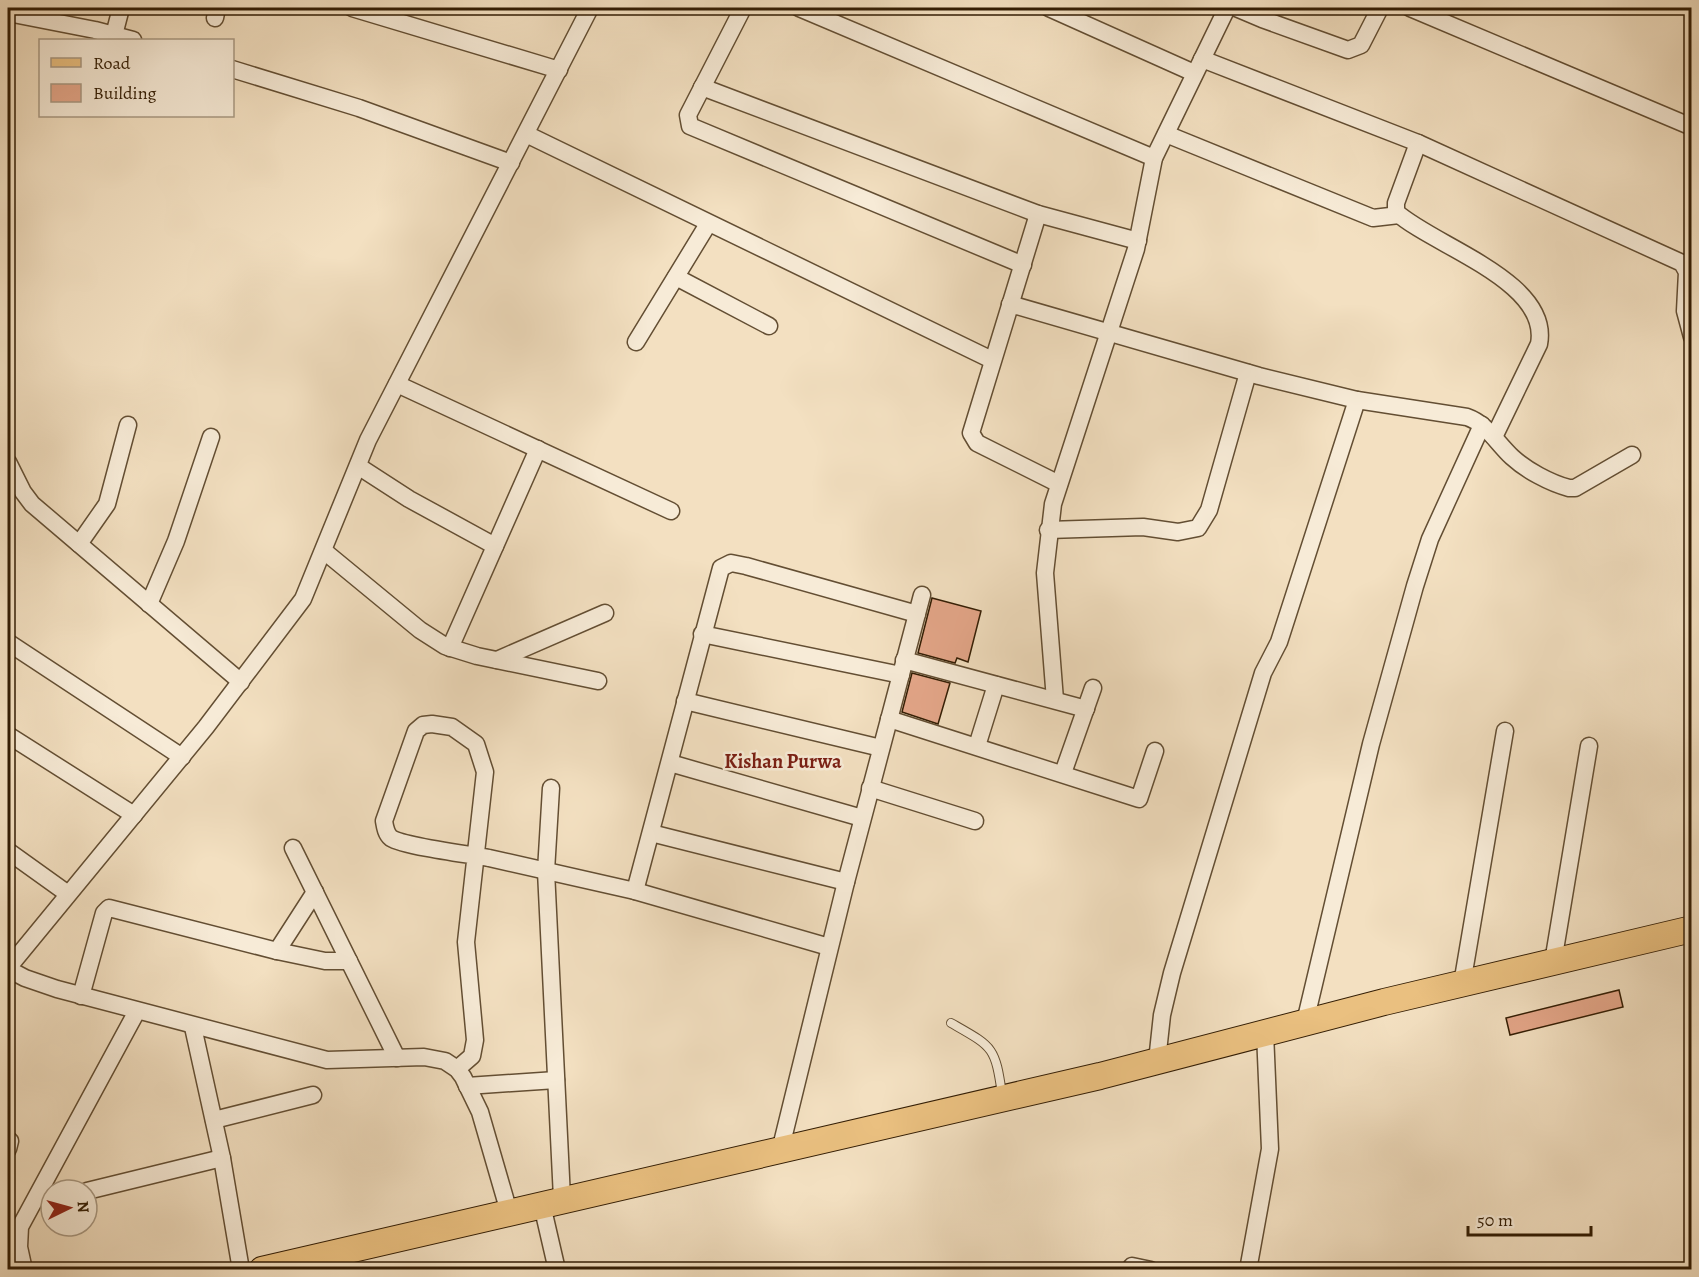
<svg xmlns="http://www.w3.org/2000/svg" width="1699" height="1277" viewBox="0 0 1699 1277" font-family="Alegreya,serif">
  <rect width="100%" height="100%" fill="#f3e0c1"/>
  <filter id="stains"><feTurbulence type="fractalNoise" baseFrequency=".00333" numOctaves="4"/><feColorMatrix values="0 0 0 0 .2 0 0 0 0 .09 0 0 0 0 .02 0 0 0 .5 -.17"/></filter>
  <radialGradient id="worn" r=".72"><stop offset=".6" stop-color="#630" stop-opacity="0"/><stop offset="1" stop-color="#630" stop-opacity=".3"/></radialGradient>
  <!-- building -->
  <g fill="#e5a78a" stroke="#331d04" stroke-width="1.5">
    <polygon points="932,598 981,611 968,662 957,658 955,663 918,653"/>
    <polygon points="912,673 950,683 938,724 902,712"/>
    <polygon points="1619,990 1623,1007 1510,1035 1506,1018"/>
  </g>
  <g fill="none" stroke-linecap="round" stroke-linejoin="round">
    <!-- service casing -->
    <g stroke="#634e33" stroke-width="10">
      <path id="service" d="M951,1023C993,1047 995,1046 1002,1094"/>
    </g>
    <!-- minor casing -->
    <g stroke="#634e33" stroke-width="19">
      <g id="minor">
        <polyline points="352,8 559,70"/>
        <polyline points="743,8 688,115 690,126 1023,265"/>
        <polyline points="799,8 1154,158"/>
        <polyline points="1049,8 1194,73"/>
        <polyline points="1236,8 1262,19 1348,50 1361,45 1380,8"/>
        <polyline points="1410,8 1692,127"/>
        <polyline points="8,13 95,30 133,40"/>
        <polyline points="215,18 217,8"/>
        <polyline points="114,35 121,8"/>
        <polyline points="1202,59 1418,143 1682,263 1687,272 1685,311 1692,337"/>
        <polyline points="232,69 359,108 511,163"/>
        <polyline points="702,87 1038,214 1138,241"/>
        <polyline points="526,134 992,360"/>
        <polyline points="1166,134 1373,218 1399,215"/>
        <path d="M1418,143L1396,203V212C1433,246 1551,281 1539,344L1494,437"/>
        <polyline points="1038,214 971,433 977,443 1059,484"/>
        <polyline points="676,277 769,326"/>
        <path d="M1010,304L1259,376L1357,400L1467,417C1487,424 1496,442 1512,457C1526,470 1550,483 1569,488H1575L1632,455"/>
        <polyline points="636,342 708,224"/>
        <polyline points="397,384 671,511"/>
        <polyline points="8,462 23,492 32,504 241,682"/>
        <polyline points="358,466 409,499 495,546"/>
        <polyline points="1048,530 1143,527 1178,532 1198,528 1209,510 1248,373"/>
        <polyline points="79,544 107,504 128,425"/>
        <polyline points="324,551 420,630 445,646 477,656 598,681"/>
        <polyline points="149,604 176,541 211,437"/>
        <polyline points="702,634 901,675"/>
        <polyline points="9,643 182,757"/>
        <polyline points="450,648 538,449"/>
        <polyline points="497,660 605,613"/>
        <polyline points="904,660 1086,709"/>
        <polyline points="1055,700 1045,573 1053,504 1136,249 1154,158 1227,8"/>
        <polyline points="685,701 881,748"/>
        <polyline points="889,719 1139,799 1155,751"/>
        <polyline points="8,735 134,815"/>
        <polyline points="977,746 996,685"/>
        <polyline points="670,763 862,818"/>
        <polyline points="1063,773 1093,688"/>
        <polyline points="551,788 546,871 562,1198"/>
        <polyline points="870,788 975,821"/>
        <polyline points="651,833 846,882"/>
        <polyline points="293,848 397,1058"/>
        <polyline points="8,851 68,894"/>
        <polyline points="635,891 721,568 731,563 746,566 917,614"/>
        <polyline points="277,951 315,892"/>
        <polyline points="1553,962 1589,746"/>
        <polyline points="8,968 206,727 303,599 368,440 590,8"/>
        <polyline points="8,969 25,978 57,989 327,1060 424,1057 445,1061 457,1069 463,1077 480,1112 509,1212"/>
        <polyline points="1462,984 1505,731"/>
        <polyline points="81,996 104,913 109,908 277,951 325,961 349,961"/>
        <polyline points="1305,1022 1371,744 1415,586 1430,539 1482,425"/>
        <polyline points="193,1027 222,1158 241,1270"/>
        <polyline points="1157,1061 1162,1015 1172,973 1263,673 1279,642 1357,400"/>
        <path d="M457,1069L472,1056L475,1040L466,942L485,772L476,744L452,727L432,724L423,725L416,731L384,821C385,827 386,834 391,838C403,846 471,855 489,858L635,891L829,947"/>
        <polyline points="467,1086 556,1080"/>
        <polyline points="214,1120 313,1095"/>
        <polyline points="8,1149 10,1141"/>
        <polyline points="780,1151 846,882 922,595"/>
        <polyline points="87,1191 222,1158"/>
        <polyline points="542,1205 557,1270"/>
        <polyline points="1132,1266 1151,1270"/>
        <polyline points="24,1270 19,1247 20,1227 137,1011"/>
        <polyline points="1248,1270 1270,1149 1265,1033"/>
      </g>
    </g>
    <!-- primary casing -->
    <g stroke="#331d04" stroke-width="28">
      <polyline id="primary" points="262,1270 1100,1076 1384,1002 1692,929"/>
    </g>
    <!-- service -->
    <use href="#service" stroke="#f7ebd7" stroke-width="8"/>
    <!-- minor -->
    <use href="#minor" stroke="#f7ebd7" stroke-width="16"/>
    <!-- primary -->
    <use href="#primary" stroke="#eac080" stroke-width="26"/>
  </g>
  <g text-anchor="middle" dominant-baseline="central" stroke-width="5" stroke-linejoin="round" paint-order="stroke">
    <!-- quarter labels -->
    <g font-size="20" font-weight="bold" fill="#7a1f14" stroke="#f7ebd7">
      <text x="783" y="761">Kishan Purwa</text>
    </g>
  </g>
  <!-- margin -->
  <rect width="1699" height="1277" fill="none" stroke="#f3e0c1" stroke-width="30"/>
  <rect x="9" y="9" width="1681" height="1259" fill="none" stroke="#331d04" stroke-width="3"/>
  <rect x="15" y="15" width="1669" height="1247" fill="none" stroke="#331d04" stroke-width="1.5"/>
  <!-- legend -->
  <rect x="39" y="39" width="195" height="78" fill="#f7ebd7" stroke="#a99983" stroke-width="1.5"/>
  <rect x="51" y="58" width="30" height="9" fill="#eac080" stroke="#a99983" stroke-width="1.5"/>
  <text x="93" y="69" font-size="18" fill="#331d04">Road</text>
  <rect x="51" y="84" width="30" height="18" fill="#e5a78a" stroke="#a99983" stroke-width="1.5"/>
  <text x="93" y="99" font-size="18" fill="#331d04">Building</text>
  <!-- north arrow -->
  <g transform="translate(69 1208) rotate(85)"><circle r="28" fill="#f7ebd7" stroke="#a99983" stroke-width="1.5"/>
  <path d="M0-4.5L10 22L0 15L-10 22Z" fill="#8f2418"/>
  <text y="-9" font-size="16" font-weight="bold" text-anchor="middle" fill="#331d04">N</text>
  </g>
  <!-- scale -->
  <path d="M1468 1226v9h123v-9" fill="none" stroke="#331d04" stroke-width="3"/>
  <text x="1477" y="1226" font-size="18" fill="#331d04" stroke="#f7ebd7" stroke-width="4.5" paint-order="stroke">50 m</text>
  <rect width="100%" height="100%" filter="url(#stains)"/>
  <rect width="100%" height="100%" fill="url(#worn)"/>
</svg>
